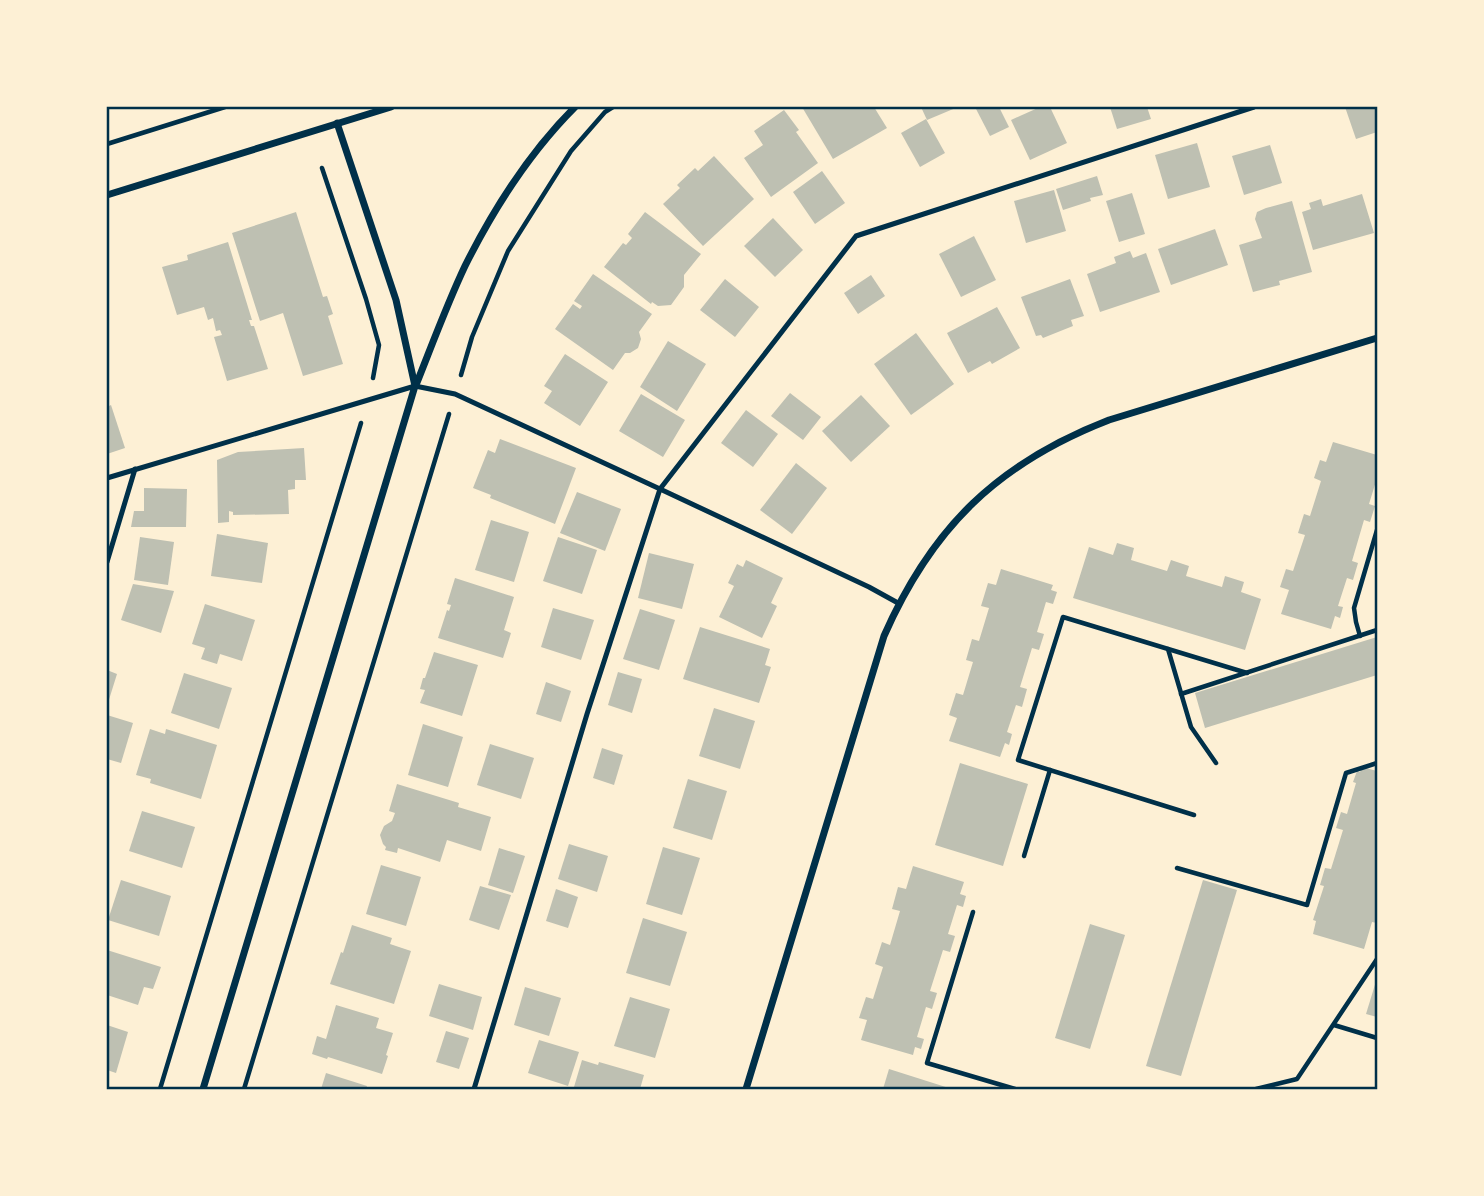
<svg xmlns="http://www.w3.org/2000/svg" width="1484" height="1196" viewBox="0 0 1484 1196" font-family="Raleway,sans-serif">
  <rect width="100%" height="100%" fill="#fdf0d5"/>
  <!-- building -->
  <g fill="#bec0b2">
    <polygon points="802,107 874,107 887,128 833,159"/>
    <polygon points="921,107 958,107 927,120"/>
    <polygon points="975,107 999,107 1009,127 990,136"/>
    <polygon points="1040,107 1050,107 1067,143 1030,160 1011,120"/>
    <polygon points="1110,107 1147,107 1151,119 1117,129"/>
    <polygon points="1345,107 1377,107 1377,132 1356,139"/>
    <polygon points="784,110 799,130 796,132 818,163 771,197 744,158 763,145 754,131"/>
    <polygon points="926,119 945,153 920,167 901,133"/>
    <polygon points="1197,143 1210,187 1168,199 1155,155"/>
    <polygon points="1270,145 1282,183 1244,195 1232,156"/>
    <polygon points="714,156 754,199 703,246 663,204 680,188 677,185 695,168 698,171"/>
    <polygon points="822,171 845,203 815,224 793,192"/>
    <polygon points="1097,176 1103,195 1090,198 1091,201 1063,210 1056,189"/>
    <polygon points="1054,190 1066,231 1026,243 1014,201"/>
    <polygon points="1132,193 1145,234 1119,242 1106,201"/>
    <polygon points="1362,194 1374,233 1313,250 1302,212 1311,209 1309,203 1321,199 1323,206"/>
    <polygon points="1292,201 1312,272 1279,281 1280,285 1253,292 1239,245 1262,238 1255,219 1257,212 1266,208"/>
    <polygon points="296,212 323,297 327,296 333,314 328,316 343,364 303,376 283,313 260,321 232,233"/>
    <polygon points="645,212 701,254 684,275 684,287 671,305 658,306 652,302 651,304 604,267 623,243 626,245 632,238 628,234"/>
    <polygon points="773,218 803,250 775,277 744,246"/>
    <polygon points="1215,229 1228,265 1171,285 1158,249"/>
    <polygon points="974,236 996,280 961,297 939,254"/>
    <polygon points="228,242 252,320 249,320 251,326 254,326 268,369 227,381 214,337 222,335 220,330 216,331 213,318 208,320 204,307 177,315 162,267 188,260 187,255"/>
    <polygon points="1130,251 1133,258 1146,253 1160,292 1100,312 1087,274 1116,263 1114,257"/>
    <polygon points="593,274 652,314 639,332 641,339 638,348 630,353 625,353 613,370 555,329 573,304 580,309 582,306 574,301"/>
    <polygon points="871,275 885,296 858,314 844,293"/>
    <polygon points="725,279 759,307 735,337 700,310"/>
    <polygon points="1070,279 1084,316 1071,320 1073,326 1043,338 1041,335 1036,336 1021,297"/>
    <polygon points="997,307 1020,348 992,364 990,361 968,373 947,333"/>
    <polygon points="916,333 954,384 911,415 874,364"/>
    <polygon points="668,341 706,364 677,411 640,387"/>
    <polygon points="565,354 608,382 580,426 544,403 552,391 544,386"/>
    <polygon points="790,393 821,417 803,440 771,416"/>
    <polygon points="641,394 685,420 663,457 619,431"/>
    <polygon points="861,395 890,426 851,462 822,431"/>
    <polygon points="111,405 125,448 107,454 107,407"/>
    <polygon points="746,410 778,434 753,467 721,443"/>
    <polygon points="500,439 576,468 555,524 490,498 491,495 473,488 488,450 495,453"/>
    <polygon points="1333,442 1377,455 1377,478 1369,504 1375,506 1370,522 1364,520 1352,561 1358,563 1353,580 1347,578 1338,606 1343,607 1340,618 1335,616 1331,629 1281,614 1289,590 1280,587 1286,569 1293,571 1305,535 1298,533 1304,514 1310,516 1321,481 1314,478 1320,460 1326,462"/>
    <polygon points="304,448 306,480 295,480 295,489 288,490 289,514 233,515 233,512 229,511 229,522 218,523 217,460 238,452"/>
    <polygon points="796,463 827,488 792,534 760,510"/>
    <polygon points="144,488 187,489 186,527 131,527 134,511 144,511"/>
    <polygon points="577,492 621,509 605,551 560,533"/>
    <polygon points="491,520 529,532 514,582 475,570"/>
    <polygon points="217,534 268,543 262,583 211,576"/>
    <polygon points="140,537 174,542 168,585 134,580"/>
    <polygon points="558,537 597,550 582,594 543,581"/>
    <polygon points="1117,543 1134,548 1131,560 1167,571 1171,560 1189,566 1186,576 1222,587 1225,576 1244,582 1241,592 1261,599 1245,650 1073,598 1089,547 1113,555"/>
    <polygon points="649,553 694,564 682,609 638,598"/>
    <polygon points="746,560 783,578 771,603 777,606 762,638 719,617 734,586 728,583 737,564 743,567"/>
    <polygon points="1001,569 1053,585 1051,590 1057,592 1053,604 1046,602 1037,632 1044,634 1039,650 1032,648 1020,687 1027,689 1022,707 1016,705 1007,732 1012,734 1009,745 1005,743 1000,757 949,741 957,718 949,715 956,693 963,695 973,662 966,660 972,639 979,641 989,608 981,606 988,583 996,585"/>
    <polygon points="455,578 514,597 504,630 511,633 503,658 438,638 447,610 449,611 451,605 447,604"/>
    <polygon points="133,584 174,591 161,633 121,620"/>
    <polygon points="205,604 255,620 242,661 220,654 217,664 201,659 205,648 192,644"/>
    <polygon points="553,608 594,620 581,660 541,647"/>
    <polygon points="640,609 675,620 659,670 623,659"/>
    <polygon points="700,627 770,649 765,665 771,667 759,703 683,679"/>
    <polygon points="1377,637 1377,675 1205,728 1195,693"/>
    <polygon points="434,652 478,665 462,716 420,703 425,690 420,689 423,678 425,678"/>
    <polygon points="107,670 117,674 107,706"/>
    <polygon points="618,672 642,679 632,713 608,705"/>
    <polygon points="184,673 232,688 219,729 171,713"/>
    <polygon points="546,682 571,691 561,722 536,714"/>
    <polygon points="714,708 755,721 740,769 699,756"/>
    <polygon points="107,715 133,723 121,763 107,759"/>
    <polygon points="423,724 463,737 448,787 408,775"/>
    <polygon points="150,729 165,734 166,729 217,745 201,799 150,783 151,779 136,775"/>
    <polygon points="490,744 534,758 521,799 477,785"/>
    <polygon points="602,748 623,755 614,785 593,778"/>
    <polygon points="960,763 1028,784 1003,866 935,845"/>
    <polygon points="1362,767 1377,771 1377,897 1375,905 1377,905 1377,923 1372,922 1364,949 1313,934 1316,921 1313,920 1324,886 1320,885 1325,868 1331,869 1343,830 1336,828 1341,812 1347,814 1356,783 1353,782 1357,771 1360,772"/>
    <polygon points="688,779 727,791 712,840 673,828"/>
    <polygon points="397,784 459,803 458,807 491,817 481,851 447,840 440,862 398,848 397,853 385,850 386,847 383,844 380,835 384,826 392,821 395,813 389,811"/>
    <polygon points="142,811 195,827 182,868 129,851"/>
    <polygon points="569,844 608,856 597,892 558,879"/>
    <polygon points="663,847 700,858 682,915 646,904"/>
    <polygon points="499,848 525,856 513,893 488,885"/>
    <polygon points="381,865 421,877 406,926 366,914"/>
    <polygon points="913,866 964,882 960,894 966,896 963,907 957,905 948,934 955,936 950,952 943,950 930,991 937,993 932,1009 926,1007 917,1037 924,1039 921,1049 915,1047 913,1055 861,1040 867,1020 859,1018 866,997 873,999 883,967 875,964 882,942 890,945 900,911 892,909 898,887 906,889"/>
    <polygon points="121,880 171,896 159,936 108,920"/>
    <polygon points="1203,880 1237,890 1181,1076 1146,1066"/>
    <polygon points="480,886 511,895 499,930 469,920"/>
    <polygon points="556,889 578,897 568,928 546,921"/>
    <polygon points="643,918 687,932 670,986 626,973"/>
    <polygon points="1090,924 1125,935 1090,1049 1055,1038"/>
    <polygon points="352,925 392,938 390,944 411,951 394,1004 330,984 341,952 343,953"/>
    <polygon points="107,950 161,967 153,989 144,987 138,1005 107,995"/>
    <polygon points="1377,978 1377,1017 1366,1014"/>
    <polygon points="439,984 482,997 473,1030 429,1016"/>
    <polygon points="525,987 561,998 549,1036 514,1025"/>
    <polygon points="630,997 670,1009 655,1058 614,1046"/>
    <polygon points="336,1005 379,1018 376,1028 393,1033 386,1055 388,1056 382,1074 328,1057 327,1059 312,1054 317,1036 326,1039"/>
    <polygon points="107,1025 128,1032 116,1073 107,1070"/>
    <polygon points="446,1031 469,1038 459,1069 436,1062"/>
    <polygon points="539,1040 579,1052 568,1086 528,1073"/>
    <polygon points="582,1060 598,1065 599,1062 644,1075 640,1089 582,1089 574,1087"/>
    <polygon points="889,1069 952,1089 883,1089"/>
    <polygon points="326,1073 367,1086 366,1089 321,1089"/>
  </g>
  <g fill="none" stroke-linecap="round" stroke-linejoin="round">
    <!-- path -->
    <g stroke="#003049" stroke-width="4.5">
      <polyline points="107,144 225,107"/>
      <polyline points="322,168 366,299 379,345 373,378"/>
      <polyline points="461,375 472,337 508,251 571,151 605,112 613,107"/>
      <polyline points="1360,636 1356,622 1354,608 1377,530"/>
      <polyline points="1168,649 1191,727 1216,763"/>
      <polyline points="1181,694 1377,630"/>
      <polyline points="1194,815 1018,760 1063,617 1247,673"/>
      <polyline points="1024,856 1050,770"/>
      <polyline points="1177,868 1307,905 1346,773 1377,763"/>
      <polyline points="973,912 927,1063 1015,1089"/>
      <polyline points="1334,1025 1377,1038"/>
      <polyline points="160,1089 361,423"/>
      <polyline points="244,1089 449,414"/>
      <polyline points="1256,1089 1297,1079 1377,959"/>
    </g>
    <!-- service -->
    <g stroke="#003049" stroke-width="5">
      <polyline points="107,478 415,386 455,394 660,489 856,236 1254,107"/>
      <polyline points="107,562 135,469"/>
      <polyline points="474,1089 587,714 660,489 869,587 898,603"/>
    </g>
    <!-- minor -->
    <g stroke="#003049" stroke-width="7">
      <polyline points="107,195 391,107"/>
      <path d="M416,385C432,345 447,304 465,266C494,208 529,153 575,107"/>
      <polyline points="203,1089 415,386 396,300 337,123"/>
      <path d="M746,1089L884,636C932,527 998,463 1109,420L1377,338"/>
    </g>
  </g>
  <!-- border -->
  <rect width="1484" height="1196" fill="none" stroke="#fdf0d5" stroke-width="217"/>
  <rect x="108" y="108" width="1268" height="980" fill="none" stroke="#003049" stroke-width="2.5"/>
</svg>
